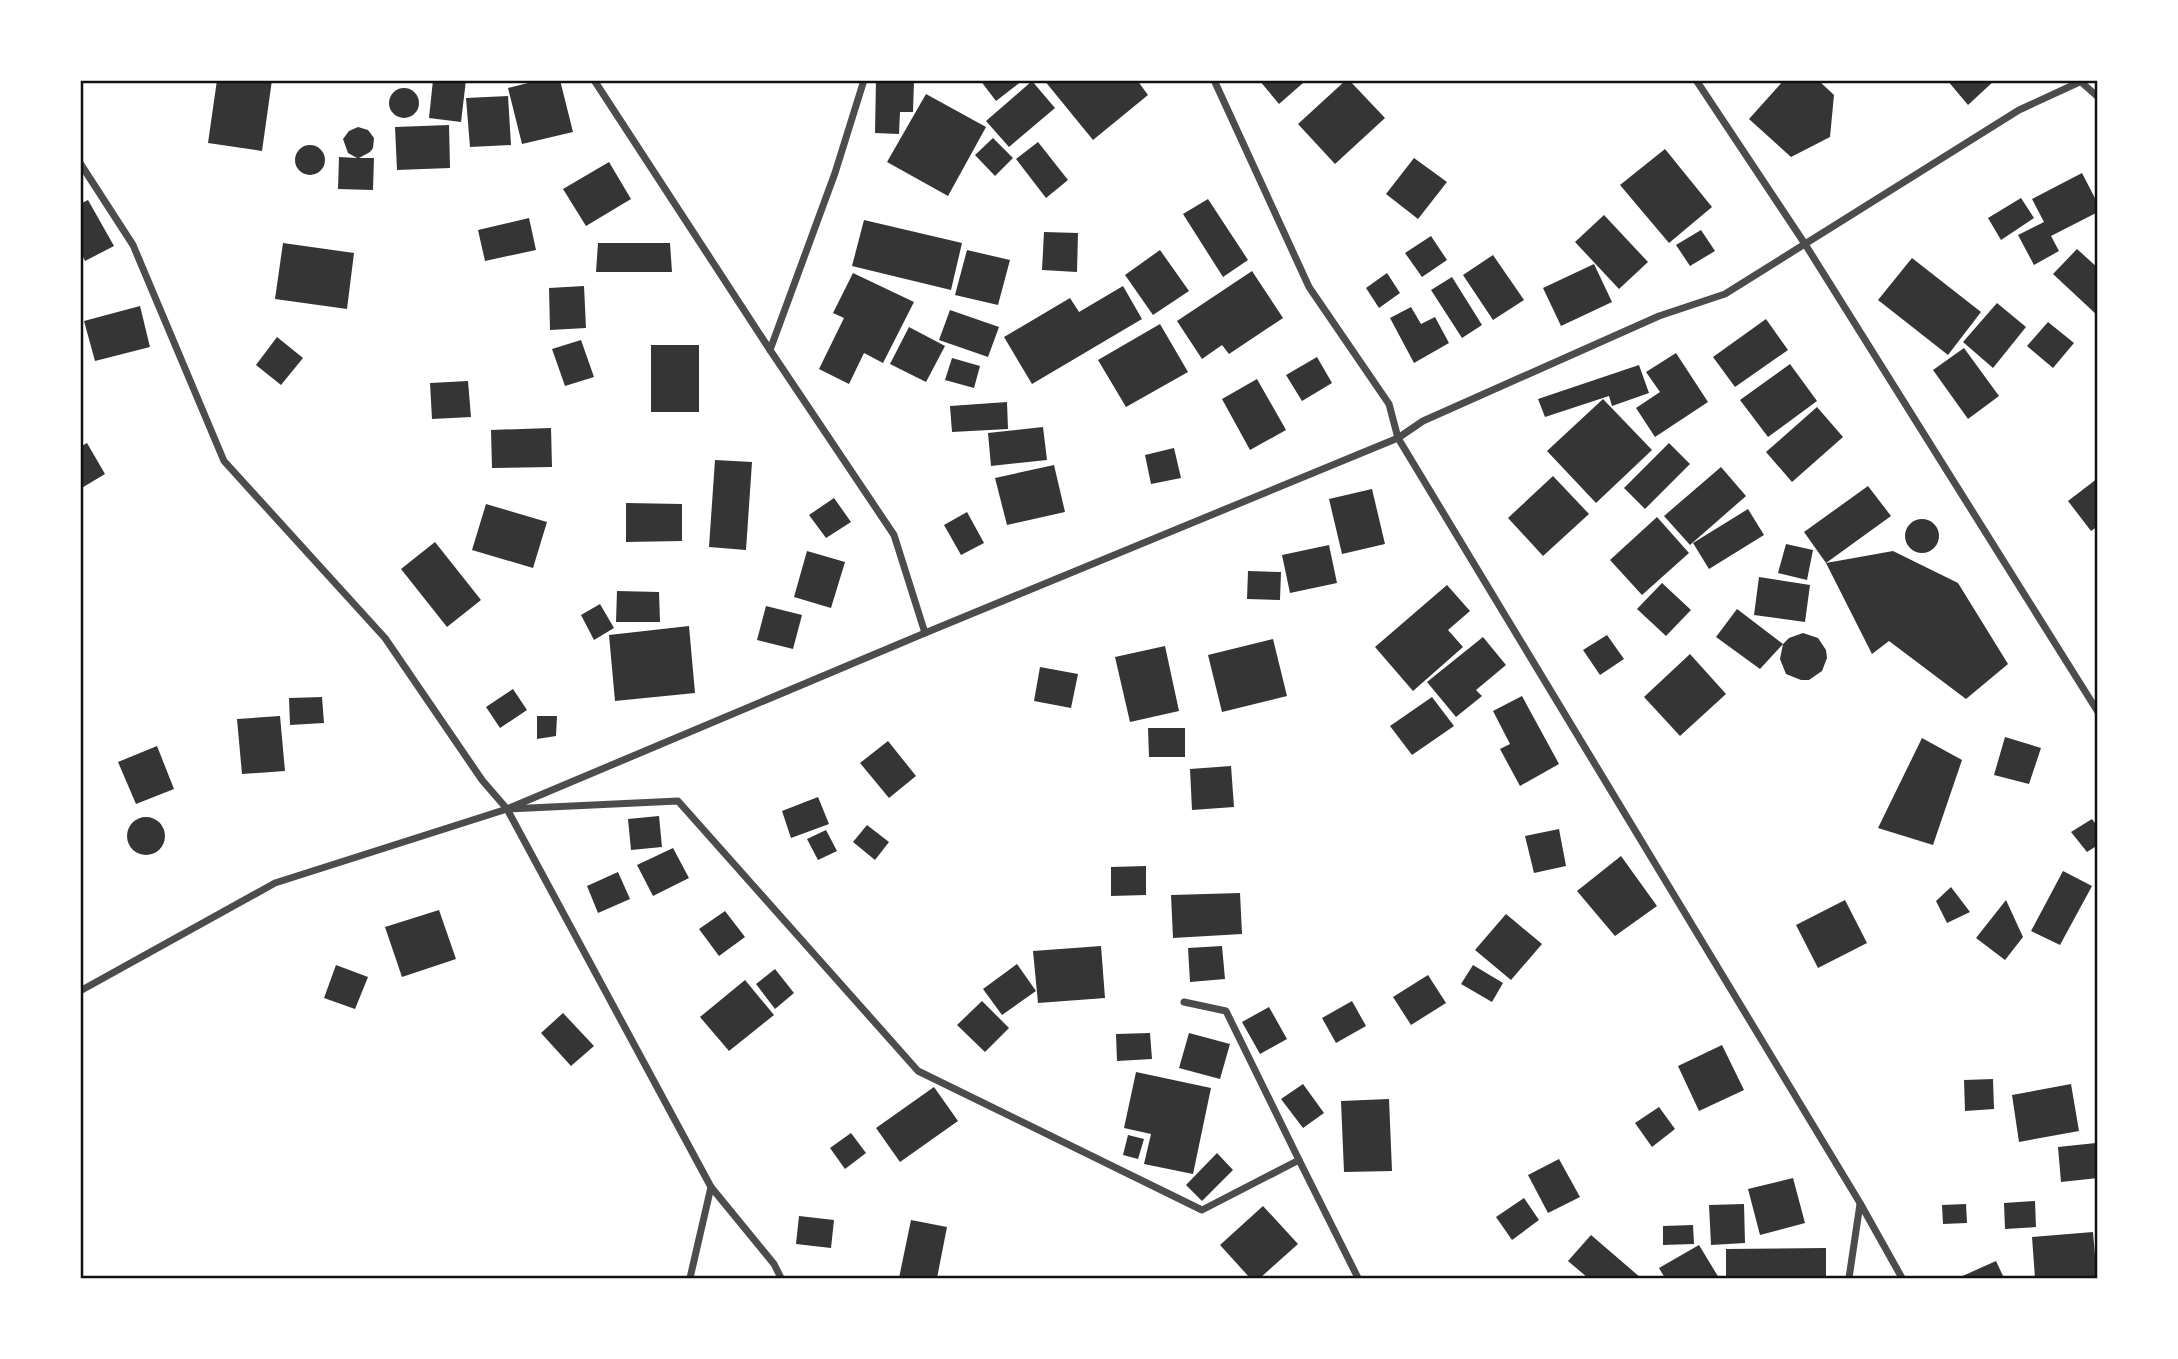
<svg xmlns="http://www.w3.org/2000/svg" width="2178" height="1359" viewBox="0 0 2178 1359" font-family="'Asap Condensed',sans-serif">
  <rect width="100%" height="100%" fill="#fff"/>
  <!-- building -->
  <g fill="#353535">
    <polygon points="217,80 272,80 262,151 208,143"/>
    <polygon points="433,80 466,80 461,122 429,118"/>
    <polygon points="540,80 560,80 573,132 522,144 508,88"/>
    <polygon points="876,80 914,81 913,112 900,112 899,134 875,133"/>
    <polygon points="980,80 1023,80 996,101"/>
    <polygon points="1044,80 1137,80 1148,95 1093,140"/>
    <polygon points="1259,80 1302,80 1303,83 1279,104"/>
    <polygon points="1346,80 1349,80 1385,118 1335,164 1298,124"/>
    <polygon points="1784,80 1818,80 1834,95 1830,137 1791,157 1749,119"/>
    <polygon points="1947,80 1995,80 1968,105"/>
    <polygon points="1032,81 1055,108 1009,147 986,121"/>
    <circle cx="404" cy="103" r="15"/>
    <polygon points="926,94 986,127 948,196 887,162"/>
    <polygon points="508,96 511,145 470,147 466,98"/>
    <polygon points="449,125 450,168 397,170 395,127"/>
    <polygon points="358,127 368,130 374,138 373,148 370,152 359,158 374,158 373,190 338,189 339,157 357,158 348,153 343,139 349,131"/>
    <polygon points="993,138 1013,158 995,176 975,155"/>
    <polygon points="1038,142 1068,180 1046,198 1016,159"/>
    <circle cx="310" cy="160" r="15"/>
    <polygon points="1665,149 1712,207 1669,243 1620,185"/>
    <polygon points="1414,158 1447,182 1418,219 1386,194"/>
    <polygon points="609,162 631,199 586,226 563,189"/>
    <polygon points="2082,173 2098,204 2098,212 2051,236 2059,251 2034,265 2018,235 2044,222 2032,199"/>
    <polygon points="2021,198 2034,218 2001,240 1988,218"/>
    <polygon points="1208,199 1248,260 1223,277 1183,214"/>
    <polygon points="88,200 114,246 85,261 80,251 80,204"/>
    <polygon points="1604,215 1648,262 1619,289 1575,242"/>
    <polygon points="529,218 536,250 485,261 478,230"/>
    <polygon points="864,220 962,243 951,290 852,266"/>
    <polygon points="1701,230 1715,251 1690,266 1676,245"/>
    <polygon points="1044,232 1078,233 1077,272 1042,270"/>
    <polygon points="1431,236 1447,260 1422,277 1405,253"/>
    <polygon points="283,243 354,253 347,309 275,299"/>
    <polygon points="598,243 670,243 672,272 596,272"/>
    <polygon points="2077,249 2098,268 2098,316 2053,274"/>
    <polygon points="967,250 1010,260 998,305 955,295"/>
    <polygon points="1160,250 1189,291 1153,315 1125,275"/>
    <polygon points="1493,255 1524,300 1493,320 1463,275"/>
    <polygon points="1912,258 1981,312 1948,355 1878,300"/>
    <polygon points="1594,264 1612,302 1561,326 1543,288"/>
    <polygon points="1252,271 1283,318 1229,354 1222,345 1202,359 1177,321"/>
    <polygon points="853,273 914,302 883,363 864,353 849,384 819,369 844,318 833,313"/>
    <polygon points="1387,273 1400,293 1379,308 1366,288"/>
    <polygon points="1452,277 1482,325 1462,338 1431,290"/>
    <polygon points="584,286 586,328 550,330 549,288"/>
    <polygon points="1123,286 1142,319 1032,384 1004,337 1070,298 1079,312"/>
    <polygon points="1997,303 2026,327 1993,368 1963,342"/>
    <polygon points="140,306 150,347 95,361 84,321"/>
    <polygon points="1411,307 1421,324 1435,317 1449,343 1414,363 1390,318"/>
    <polygon points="950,310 999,327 988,357 939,340"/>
    <polygon points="1766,319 1788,350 1735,387 1713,357"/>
    <polygon points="2048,322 2074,343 2053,368 2027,346"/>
    <polygon points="1160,324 1188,372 1126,407 1098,360"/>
    <polygon points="909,327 945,346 926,382 890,364"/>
    <polygon points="277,337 303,358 281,385 256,365"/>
    <polygon points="581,340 594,377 565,386 552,349"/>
    <rect x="651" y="345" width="48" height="67"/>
    <polygon points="1964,348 1999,396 1968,419 1933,370"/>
    <polygon points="1676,353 1708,402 1655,437 1636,408 1660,392 1646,372"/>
    <polygon points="1317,357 1332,383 1302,401 1286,375"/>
    <polygon points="952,358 980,366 974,388 945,380"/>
    <polygon points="1790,364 1817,401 1768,437 1740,400"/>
    <polygon points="1639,365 1649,393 1612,406 1609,396 1545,417 1538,399"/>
    <polygon points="1257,379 1286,430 1250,450 1222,399"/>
    <polygon points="468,381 471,417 432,419 430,383"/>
    <polygon points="1603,399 1652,450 1596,503 1547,451"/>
    <polygon points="1007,402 1008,429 952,432 950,406"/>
    <polygon points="1817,407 1843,437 1792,482 1766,452"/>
    <polygon points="1043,427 1047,460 991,466 988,433"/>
    <polygon points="551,428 552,467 492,468 491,430"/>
    <polygon points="87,443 105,474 80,489 80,447"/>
    <polygon points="1669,443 1690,464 1645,509 1624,488"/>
    <polygon points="1174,448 1181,478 1151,484 1145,455"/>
    <polygon points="715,460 752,462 746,550 709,547"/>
    <polygon points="1054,465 1065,512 1007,525 995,478"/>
    <polygon points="1721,467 1746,496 1690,545 1664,516"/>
    <polygon points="1553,476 1589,514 1543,556 1508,518"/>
    <polygon points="2098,478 2098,526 2091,531 2068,501"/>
    <polygon points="1868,486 1891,516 1826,563 1893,551 1958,583 2008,664 1966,699 1889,641 1872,654 1826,563 1804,532"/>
    <polygon points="1372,489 1385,544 1342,554 1329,499"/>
    <polygon points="834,498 851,522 826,538 809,515"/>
    <polygon points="626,503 682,504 682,541 626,542"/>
    <polygon points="486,504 547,522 533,568 472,550"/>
    <polygon points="1748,509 1764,535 1709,569 1693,543"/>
    <polygon points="967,512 984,543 961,555 944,525"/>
    <polygon points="1657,517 1689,553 1642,595 1610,560"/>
    <circle cx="1922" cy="536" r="17"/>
    <polygon points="435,542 481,600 447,627 401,569"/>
    <polygon points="1786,544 1813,550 1807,580 1778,573"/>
    <polygon points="1329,545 1337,583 1290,593 1282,555"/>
    <polygon points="807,551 845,562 831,608 794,597"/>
    <polygon points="1248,571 1281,572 1280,600 1247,599"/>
    <polygon points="1759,577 1810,585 1805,622 1754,615"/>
    <polygon points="1662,583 1691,610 1666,636 1637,609"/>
    <polygon points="1447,585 1470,611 1448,630 1463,647 1413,691 1375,647"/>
    <polygon points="617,591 659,592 660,622 616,622"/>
    <polygon points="600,604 614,628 594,640 581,615"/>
    <polygon points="766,606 802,615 793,649 757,640"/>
    <polygon points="1737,609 1783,644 1789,638 1803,633 1818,638 1826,650 1827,658 1822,671 1809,680 1801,680 1786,674 1780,659 1783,644 1760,669 1716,637"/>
    <polygon points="689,626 695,693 615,701 609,635"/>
    <polygon points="1607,635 1624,659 1600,675 1583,650"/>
    <polygon points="1483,637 1506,665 1476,690 1482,696 1456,717 1427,682"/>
    <polygon points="1273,639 1287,696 1222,712 1208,655"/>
    <polygon points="1165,646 1179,711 1130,722 1115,657"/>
    <polygon points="1690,654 1726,694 1680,736 1644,697"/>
    <polygon points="1040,667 1078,674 1071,708 1034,701"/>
    <polygon points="513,689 527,710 500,728 486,707"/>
    <polygon points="1522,696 1559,764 1520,786 1500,749 1510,744 1493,711"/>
    <polygon points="322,697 324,723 290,725 289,698"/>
    <polygon points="1432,697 1454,726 1412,755 1390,726"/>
    <polygon points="280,716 285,771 242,774 237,719"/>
    <polygon points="537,716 557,716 556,736 537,739"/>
    <polygon points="1148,728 1185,728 1185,757 1149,757"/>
    <polygon points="2005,737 2041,748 2029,784 1994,775"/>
    <polygon points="1922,738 1962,760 1933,845 1878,828"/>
    <polygon points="888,741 916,776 889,798 860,763"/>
    <polygon points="157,746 174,789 136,804 118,762"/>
    <polygon points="1231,766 1234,807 1192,810 1190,769"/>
    <polygon points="818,797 829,824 791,838 782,811"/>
    <polygon points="659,816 662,847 631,850 628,819"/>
    <circle cx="146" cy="836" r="19"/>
    <polygon points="2092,819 2098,827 2098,845 2087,852 2071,832"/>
    <polygon points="867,825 889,842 875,860 853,842"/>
    <polygon points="1559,829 1566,866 1534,873 1525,836"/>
    <polygon points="826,830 837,851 818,860 807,839"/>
    <polygon points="673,848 689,878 653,896 637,865"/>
    <polygon points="1621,856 1657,906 1615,936 1577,891"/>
    <polygon points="1146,866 1146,895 1111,896 1111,867"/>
    <polygon points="2063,871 2092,886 2060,945 2031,931"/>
    <polygon points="618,872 630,899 598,913 587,886"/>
    <polygon points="1951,887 1970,912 1947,923 1936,901"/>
    <polygon points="1240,893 1242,934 1173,938 1171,895"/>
    <polygon points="1845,900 1867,943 1818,968 1796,925"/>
    <polygon points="2006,900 2023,937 2005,960 1976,938"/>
    <polygon points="439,910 456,959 402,977 385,927"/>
    <polygon points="725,911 745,937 719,956 699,929"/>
    <polygon points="1506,914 1542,944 1511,980 1475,950"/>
    <polygon points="1101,946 1105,998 1038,1003 1033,951"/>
    <polygon points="1222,946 1225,979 1190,982 1188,948"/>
    <polygon points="1017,964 1036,991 1002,1015 983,989"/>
    <polygon points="336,965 368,977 355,1009 324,998"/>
    <polygon points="1473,965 1503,983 1492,1002 1461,984"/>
    <polygon points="775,969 794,993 775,1009 756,984"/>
    <polygon points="1428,975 1446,1003 1411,1025 1393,997"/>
    <polygon points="745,980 774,1015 729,1051 700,1017"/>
    <polygon points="982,1001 1009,1028 985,1052 957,1025"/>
    <polygon points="1352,1001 1366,1026 1336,1043 1322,1018"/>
    <polygon points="1269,1007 1287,1039 1260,1054 1242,1022"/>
    <polygon points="563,1013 594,1046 571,1066 541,1033"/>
    <polygon points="1150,1033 1152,1059 1117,1061 1116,1034"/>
    <polygon points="1189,1033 1230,1044 1220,1079 1179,1068"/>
    <polygon points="1722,1045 1744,1090 1699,1111 1678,1066"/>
    <polygon points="1136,1072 1211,1088 1193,1174 1144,1164 1151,1134 1124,1128"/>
    <polygon points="1993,1079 1994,1109 1965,1111 1964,1080"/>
    <polygon points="1303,1084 1324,1113 1303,1128 1281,1099"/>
    <polygon points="2071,1084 2079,1131 2019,1142 2012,1095"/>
    <polygon points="934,1087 958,1121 900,1162 876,1128"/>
    <polygon points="1389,1099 1392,1171 1344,1172 1341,1101"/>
    <polygon points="1659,1107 1675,1129 1652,1147 1635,1123"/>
    <polygon points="851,1133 866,1153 845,1169 830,1148"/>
    <polygon points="1128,1135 1144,1139 1138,1159 1123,1155"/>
    <polygon points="2096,1143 2098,1178 2061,1182 2058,1147"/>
    <polygon points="1217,1153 1233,1170 1202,1201 1186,1185"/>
    <polygon points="1559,1159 1580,1197 1548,1213 1528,1175"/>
    <polygon points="1793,1178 1805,1223 1760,1235 1748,1189"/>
    <polygon points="1524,1198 1539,1220 1512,1240 1496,1217"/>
    <polygon points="2035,1201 2036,1227 2005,1229 2004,1203"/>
    <polygon points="1744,1204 1745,1243 1711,1245 1709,1205"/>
    <polygon points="1966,1204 1967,1223 1943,1224 1942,1205"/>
    <polygon points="1263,1206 1298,1244 1260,1278 1250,1278 1220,1245"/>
    <polygon points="799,1216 834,1220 831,1248 796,1244"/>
    <polygon points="911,1220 947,1227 937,1278 899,1278"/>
    <polygon points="1693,1225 1694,1244 1663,1245 1663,1226"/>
    <polygon points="2093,1232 2097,1278 2035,1278 2032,1237"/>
    <polygon points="1591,1235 1641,1278 1588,1278 1568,1261"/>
    <polygon points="1699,1245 1719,1278 1665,1278 1659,1268"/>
    <polygon points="1826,1248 1826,1278 1726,1278 1726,1249"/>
    <polygon points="1996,1261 2004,1278 1958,1278"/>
  </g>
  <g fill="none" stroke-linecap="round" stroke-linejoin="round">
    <!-- minor -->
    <g stroke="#4c4c4c" stroke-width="7">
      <polyline points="594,80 770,350"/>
      <polyline points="1214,80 1309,287 1389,404 1398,438 1860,1203 1902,1278"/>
      <polyline points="1696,80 1805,244 2098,712"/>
      <polyline points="2080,81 2098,97"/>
      <polyline points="80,163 133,245 224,461 385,638 482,780 507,809 678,801 918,1071 1202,1210 1299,1160 1358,1278"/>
      <polyline points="925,633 1398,438 1423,421 1659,316 1725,294 2019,110 2084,80"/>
      <polyline points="80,991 275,883 507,809"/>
      <polyline points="1184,1002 1226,1011 1299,1160"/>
      <polyline points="711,1187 774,1264 781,1278"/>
      <polyline points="690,1278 711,1187 507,809 925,633 894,535 770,350 835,173 864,80"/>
      <polyline points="1849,1278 1860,1204"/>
    </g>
  </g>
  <!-- border -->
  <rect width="2178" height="1359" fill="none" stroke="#ffffff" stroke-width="164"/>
  <rect x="82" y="82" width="2014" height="1195" fill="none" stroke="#111" stroke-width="2.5"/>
</svg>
